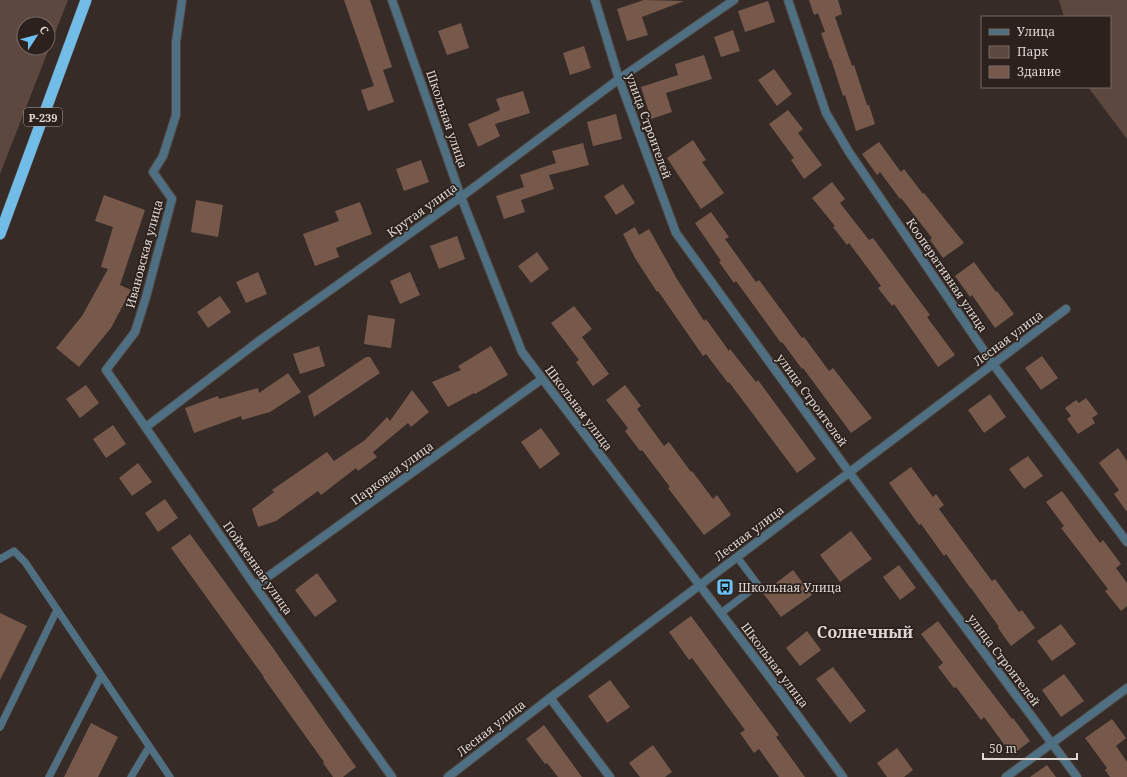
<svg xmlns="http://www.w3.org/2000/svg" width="1127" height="777" viewBox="0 0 1127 777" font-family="'Noto Serif',serif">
  <rect width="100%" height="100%" fill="#362b26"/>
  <!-- green -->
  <g fill="#5c483f" fill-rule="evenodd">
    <path d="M0,0H68L0,174ZM24,24H48V48H24Z"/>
    <polygon points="1059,0 1127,0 1127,139 1088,87 1110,87 1110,17 1064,17"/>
  </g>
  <!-- building -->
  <g fill="#77594b">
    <polygon points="344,0 370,0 392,67 383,70 394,102 368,111 361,90 374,86"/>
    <polygon points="644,0 684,1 642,17 648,35 627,41 617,9"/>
    <polygon points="809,0 838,0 842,14 835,17 852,66 854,65 867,105 869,105 875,124 856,131 845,95 843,96 831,59 830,59 821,33 825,32 818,13 814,15"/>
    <polygon points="768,1 775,22 745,32 738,11"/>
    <polygon points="461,23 469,48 447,55 438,31"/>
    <polygon points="733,30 740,51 721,57 714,37"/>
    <polygon points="584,46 591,68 570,75 563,53"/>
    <polygon points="704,55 712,79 666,93 672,112 651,119 641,87 678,75 675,64"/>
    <polygon points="774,69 792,94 777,106 758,80"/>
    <polygon points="523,91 530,113 495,124 500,136 478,147 468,124 500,110 496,99"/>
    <polygon points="788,110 803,129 798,133 822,165 804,179 791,160 794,158 769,124"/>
    <polygon points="616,114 622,139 593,146 587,122"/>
    <polygon points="693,140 706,160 702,162 724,193 701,209 667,158"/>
    <polygon points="879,142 901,172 904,169 923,194 924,193 964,243 943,258 930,240 932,238 901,198 900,199 880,172 877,175 862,154"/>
    <polygon points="583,143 589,165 549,175 554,189 521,200 525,212 504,219 496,196 524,187 520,175 556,163 552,151"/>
    <polygon points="421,160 429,182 404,191 396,169"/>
    <polygon points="832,182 845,199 840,203 869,240 873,238 930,315 927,317 955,355 938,367 894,304 892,306 878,288 881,286 849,243 847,245 833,227 835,226 812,198"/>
    <polygon points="623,184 635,203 616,215 604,196"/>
    <polygon points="104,195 145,210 120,285 131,290 111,328 79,367 56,348 82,316 108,269 101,267 113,227 95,221"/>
    <polygon points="196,200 223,205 218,237 191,232"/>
    <polygon points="360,202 372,234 336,248 339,257 315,266 303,234 339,221 335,211"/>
    <polygon points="711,212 729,237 725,239 756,282 759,280 802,338 804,337 829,371 833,368 872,418 851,433 803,368 802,369 782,342 781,343 736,281 734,283 719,262 721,261 695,223"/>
    <polygon points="635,227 639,235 649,229 677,279 704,321 706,319 729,351 730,349 756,382 758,380 816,459 797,473 729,382 728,383 706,354 703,356 658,291 657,292 635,258 623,234"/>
    <polygon points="457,236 465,259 439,269 430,246"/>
    <polygon points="537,252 549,269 531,283 518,266"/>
    <polygon points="974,262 996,292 997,291 1014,314 995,328 972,295 970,297 955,276"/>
    <polygon points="258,272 267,294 246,303 236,282"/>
    <polygon points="410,272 420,295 400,304 390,281"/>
    <polygon points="220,296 231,312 208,328 197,312"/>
    <polygon points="574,306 592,329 582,337 609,374 593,386 576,362 579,360 551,323"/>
    <polygon points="368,315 395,319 391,348 364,344"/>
    <polygon points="319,346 325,366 300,374 293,354"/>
    <polygon points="491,346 508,375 475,394 474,393 448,407 432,382 461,370 458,366"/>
    <polygon points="1042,356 1058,378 1041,390 1025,368"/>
    <polygon points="366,357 370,357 380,373 314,417 308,396"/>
    <polygon points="288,373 301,392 270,412 242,420 241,416 194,433 185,408 218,396 219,399 258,388 259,393"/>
    <polygon points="86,385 99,403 80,418 66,399"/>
    <polygon points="625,385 641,406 637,409 664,446 669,442 691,472 692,471 713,499 717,495 731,515 704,535 668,488 670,487 642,450 640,451 625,431 628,428 606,400"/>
    <polygon points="412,390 429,412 411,427 408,423 373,452 377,457 358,471 356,468 321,495 318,491 276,521 258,527 252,509 274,492 272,490 327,452 334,461 365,440 387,417 390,421"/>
    <polygon points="990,394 1006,417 984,433 968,410"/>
    <polygon points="1086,398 1098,414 1092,418 1095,423 1078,434 1067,419 1071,416 1065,408 1076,400 1079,403"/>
    <polygon points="113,425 126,444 106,458 93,439"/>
    <polygon points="541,428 560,454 540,469 521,442"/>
    <polygon points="1118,448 1127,461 1127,512 1114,494 1119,490 1099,463"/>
    <polygon points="1028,456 1043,476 1024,489 1009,469"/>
    <polygon points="138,463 152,482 132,496 119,478"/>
    <polygon points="911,467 933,497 936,494 944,505 939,509 992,581 995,579 1019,612 1022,610 1035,628 1011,646 998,628 999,627 971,588 971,589 946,554 944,556 921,524 919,525 889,483"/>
    <polygon points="1062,491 1100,543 1103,540 1121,564 1116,568 1127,583 1127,606 1121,611 1105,591 1108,589 1061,528 1064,526 1046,502"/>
    <polygon points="165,499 178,518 158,532 145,513"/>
    <polygon points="851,531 872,559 840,582 820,555"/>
    <polygon points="190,534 273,648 356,767 343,777 333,777 323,763 324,762 263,677 264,677 171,548"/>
    <polygon points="899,565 916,588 900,600 883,577"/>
    <polygon points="793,570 812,595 781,617 763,593"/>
    <polygon points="317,573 337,601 315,617 295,590"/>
    <polygon points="0,613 27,626 0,680"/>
    <polygon points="691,616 779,735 776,737 805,777 779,777 759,749 754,753 740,733 745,730 692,658 689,660 669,632"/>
    <polygon points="938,621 976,672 1012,719 1013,718 1030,741 1012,755 984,717 981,720 956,687 954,688 938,667 943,663 921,634"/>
    <polygon points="1061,624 1076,644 1052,661 1037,641"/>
    <polygon points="807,631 821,650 800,666 786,648"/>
    <polygon points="833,667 866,711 850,723 816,679"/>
    <polygon points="1064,674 1084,701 1061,717 1042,690"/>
    <polygon points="610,680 630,707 607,723 588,696"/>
    <polygon points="1112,719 1126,738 1116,746 1127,762 1127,777 1110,777 1105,770 1107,768 1085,738"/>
    <polygon points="91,723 118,737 98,777 64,777"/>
    <polygon points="544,725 582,777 558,777 547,763 545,764 526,739"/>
    <polygon points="653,745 672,772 665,777 640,777 629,763"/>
    <polygon points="897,748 913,770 904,777 887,777 877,763"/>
    <polygon points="1047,765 1056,777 1030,777"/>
  </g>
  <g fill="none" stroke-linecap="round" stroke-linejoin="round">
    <!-- service casing -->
    <g stroke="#514742" stroke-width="8">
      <g id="service">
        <polyline points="0,559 14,551 25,562 170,777"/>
        <polyline points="721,613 758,585 737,557"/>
        <polyline points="0,727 57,610"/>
        <polyline points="49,777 101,676"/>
        <polyline points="131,777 149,747"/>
      </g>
    </g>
    <!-- minor casing -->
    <g stroke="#514742" stroke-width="10">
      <g id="minor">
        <polyline points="182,0 176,42 176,115 163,156 153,172 172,199 146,297 135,332 106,370 255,586 392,777"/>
        <polyline points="392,0 461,197 522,352 765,671 843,777"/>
        <polyline points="595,0 619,79 676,233 849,472 1077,777"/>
        <polyline points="788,0 826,113 849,152 993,364 1127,542"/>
        <polyline points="146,427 263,338 461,197 619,79 734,0"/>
        <polyline points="255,586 542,379"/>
        <polyline points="550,698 610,777"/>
        <polyline points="448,777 550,698 1066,309"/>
        <polyline points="1006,777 1127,688"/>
      </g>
    </g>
    <!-- trunk casing -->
    <g stroke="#514742" stroke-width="12">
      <polyline id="trunk" points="0,234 86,0"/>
    </g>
    <!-- service -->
    <use href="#service" stroke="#4f6f82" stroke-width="7"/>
    <!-- minor -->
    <use href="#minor" stroke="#4f6f82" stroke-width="8"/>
    <!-- trunk -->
    <use href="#trunk" stroke="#72bce8" stroke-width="11"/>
  </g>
  <!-- icons -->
  <defs>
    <g id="bus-square" transform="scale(0.9)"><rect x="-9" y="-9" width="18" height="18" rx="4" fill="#6ec2f3" stroke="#2c211c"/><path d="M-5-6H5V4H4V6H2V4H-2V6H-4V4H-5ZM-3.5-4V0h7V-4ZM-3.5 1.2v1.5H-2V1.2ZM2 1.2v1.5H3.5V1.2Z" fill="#111"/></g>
  </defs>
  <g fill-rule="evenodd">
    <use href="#bus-square" x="725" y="587"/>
  </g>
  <g text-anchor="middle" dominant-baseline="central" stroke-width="3.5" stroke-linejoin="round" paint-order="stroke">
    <!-- shield labels -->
    <rect fill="#2c211c" stroke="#a9a19e" stroke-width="1" x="24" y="108" width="38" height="18" rx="3"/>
    <g font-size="11" font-weight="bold" fill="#dfd8d5">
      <text x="43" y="117">Р-239</text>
    </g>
    <!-- street labels -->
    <g font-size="12" fill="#dfd8d5" stroke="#2c211c">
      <text transform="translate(447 119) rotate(71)">Школьная улица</text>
      <text transform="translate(649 126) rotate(70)">улица Строителей</text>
      <text transform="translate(422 210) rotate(-36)">Крутая улица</text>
      <text transform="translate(144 254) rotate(-75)">Ивановская улица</text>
      <text transform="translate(947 275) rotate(56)">Кооперативная улица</text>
      <text transform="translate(1008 338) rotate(-37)">Лесная улица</text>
      <text transform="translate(812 400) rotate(54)">улица Строителей</text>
      <text transform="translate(579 408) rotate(53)">Школьная улица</text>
      <text transform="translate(392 473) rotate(-36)">Парковая улица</text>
      <text transform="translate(749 533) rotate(-37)">Лесная улица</text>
      <text transform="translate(258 568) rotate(55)">Пойменная улица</text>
      <text transform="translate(1004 660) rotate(53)">улица Строителей</text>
      <text transform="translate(775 665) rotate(53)">Школьная улица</text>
      <text transform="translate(491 728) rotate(-38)">Лесная улица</text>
    </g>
    <!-- poi labels -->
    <g font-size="12" fill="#dfd8d5" stroke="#2c211c" text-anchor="start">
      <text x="738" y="587">Школьная Улица</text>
    </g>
    <!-- district labels -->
    <g font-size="16" font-weight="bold" fill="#dfd8d5" stroke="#2c211c">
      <text x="865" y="632">Солнечный</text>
    </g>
  </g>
  <!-- legend -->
  <rect x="981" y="16" width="130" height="72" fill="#2c211c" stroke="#746a66"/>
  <rect x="989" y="29" width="20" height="6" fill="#4f6f82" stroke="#746a66"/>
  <text x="1017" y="36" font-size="12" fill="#dfd8d5">Улица</text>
  <rect x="989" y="46" width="20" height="12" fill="#5c483f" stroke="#746a66"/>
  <text x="1017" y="56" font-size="12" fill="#dfd8d5">Парк</text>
  <rect x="989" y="66" width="20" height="12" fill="#77594b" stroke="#746a66"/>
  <text x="1017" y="76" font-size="12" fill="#dfd8d5">Здание</text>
  <!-- north arrow -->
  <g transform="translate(36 36) rotate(54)"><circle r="19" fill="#2c211c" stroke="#746a66"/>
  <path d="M0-3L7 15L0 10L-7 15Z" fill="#6ec2f3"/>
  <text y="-6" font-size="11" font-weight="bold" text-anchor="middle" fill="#dfd8d5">С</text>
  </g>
  <!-- scale -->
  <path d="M983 753v6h94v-6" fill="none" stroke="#dfd8d5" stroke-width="2"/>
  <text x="989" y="753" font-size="12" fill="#dfd8d5" stroke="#2c211c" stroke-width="3" paint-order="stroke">50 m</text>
</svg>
